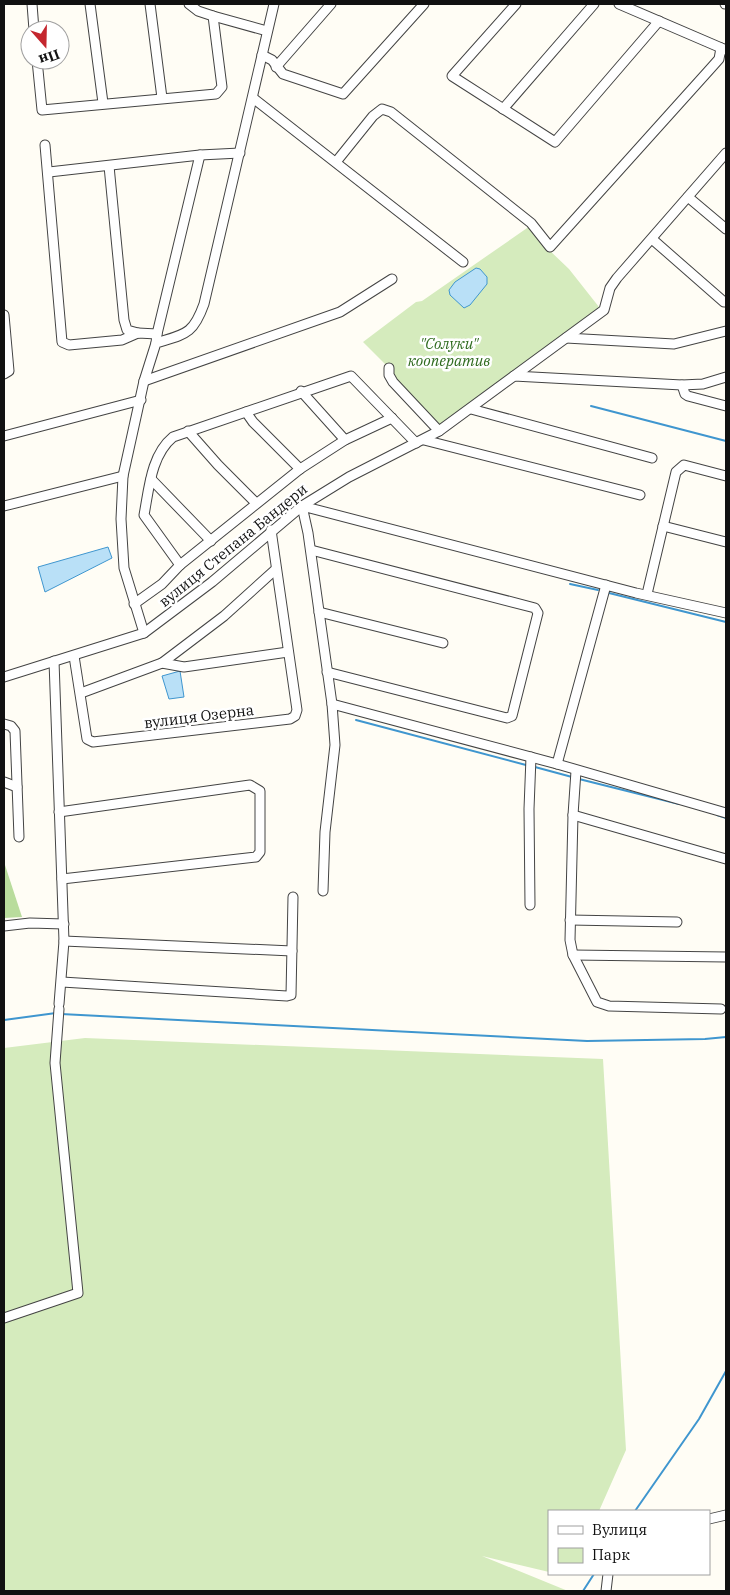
<svg xmlns="http://www.w3.org/2000/svg" width="730" height="1595" viewBox="0 0 730 1595" font-family="'IBM Plex Serif',serif">
  <rect width="100%" height="100%" fill="#fffdf5"/>
  <!-- green -->
  <g fill="#d5ebbd">
    <polygon points="530,226 547,248 569,269 599,307 599,310 440,427 392,378 389,368 363,342 416,302 422,301"/>
    <polygon points="85,1038 603,1059 626,1450 599,1511 549,1511 549,1572 482,1556 568,1591 4,1591 4,1048"/>
  </g>
  <!-- forest -->
  <polygon fill="#b9dc9c" points="4,862 22,917 4,918"/>
  <!-- water -->
  <g fill="#b9e0f7" stroke="#3f96cf">
    <polygon points="476,268 480,269 487,277 487,284 470,305 464,308 450,295 449,290 455,282"/>
    <polygon points="108,547 112,558 45,592 38,567"/>
    <polygon points="180,671 184,697 169,699 162,676"/>
  </g>
  <g fill="none" stroke-linecap="round" stroke-linejoin="round">
    <!-- stream -->
    <g stroke="#3f96cf" stroke-width="2">
      <polyline points="591,406 726,441"/>
      <polyline points="570,584 598,590"/>
      <polyline points="609,593 726,622"/>
      <polyline points="356,720 526,765"/>
      <polyline points="535,767 572,777"/>
      <polyline points="579,779 679,804"/>
      <polyline points="717,815 726,818"/>
      <polyline points="61,1014 587,1041 705,1039 726,1037"/>
      <polyline points="4,1020 56,1013"/>
      <polyline points="635,1511 699,1419 726,1371"/>
      <polyline points="583,1591 594,1574"/>
    </g>
    <!-- minor casing -->
    <g stroke="#444" stroke-width="11">
      <g id="minor">
        <polyline points="32,4 34,30"/>
        <polyline points="90,4 103,103"/>
        <polyline points="150,4 162,98"/>
        <polyline points="516,4 452,76 555,142 659,21"/>
        <polyline points="619,4 726,50"/>
        <polyline points="725,4 726,4"/>
        <polyline points="213,16 267,31"/>
        <polyline points="262,55 272,60 283,74 343,94 424,4"/>
        <polyline points="37,60 42,110 216,94 222,87 213,16 198,11 189,4"/>
        <polyline points="276,67 331,4"/>
        <polyline points="253,98 463,262"/>
        <polyline points="503,109 594,4"/>
        <polyline points="45,145 62,342 69,345 122,340 138,333 157,334 156,343"/>
        <polyline points="336,162 373,116 382,109 391,112 531,223 550,247 711,68 719,59 721,48"/>
        <polyline points="109,166 124,320 127,330 138,333"/>
        <polyline points="49,172 200,155 240,153"/>
        <polyline points="688,197 726,229"/>
        <polyline points="652,239 724,302 726,302"/>
        <polyline points="4,315 9,371 4,374"/>
        <polyline points="157,334 200,155"/>
        <polyline points="566,338 674,344 726,331"/>
        <polyline points="389,368 389,375 393,382 439,431"/>
        <polyline points="514,376 604,310 610,288 617,278 726,153"/>
        <polyline points="144,381 340,312 392,279"/>
        <polyline points="682,385 685,394 688,396 726,406"/>
        <polyline points="301,391 345,440"/>
        <polyline points="471,409 652,458"/>
        <polyline points="246,412 253,422 300,469"/>
        <polyline points="188,431 218,465 256,503"/>
        <polyline points="4,436 141,400"/>
        <polyline points="424,440 640,495"/>
        <polyline points="151,479 211,541"/>
        <polyline points="4,506 123,476"/>
        <polyline points="663,526 726,542"/>
        <polyline points="311,550 535,608 538,613 512,716 507,718 327,672"/>
        <path d="M180,565L144,515C149,489 151,455 173,437L351,376L416,443"/>
        <polyline points="647,594 676,472 684,465 726,476"/>
        <polyline points="134,604 162,584 180,565 300,469 345,440 392,418"/>
        <polyline points="319,612 443,643"/>
        <path d="M144,633L124,568L121,519L123,476L144,381L156,343C185,334 193,335 204,304L274,4"/>
        <polyline points="74,656 87,739 93,742 290,719 295,716 297,710 271,530"/>
        <polyline points="54,661 64,941 59,1004"/>
        <polyline points="162,663 224,616 276,569"/>
        <polyline points="4,677 144,633 212,582 302,506 349,477 439,431 514,376 682,385 703,384 726,377"/>
        <polyline points="81,693 162,663 184,667 288,652"/>
        <polyline points="332,704 557,764 726,813"/>
        <polyline points="4,724 11,726 15,731 19,837"/>
        <polyline points="557,764 606,585"/>
        <polyline points="576,771 573,815 570,940 573,955 597,1002 609,1006 721,1009"/>
        <polyline points="4,782 17,787"/>
        <polyline points="59,812 250,785 260,791 260,852 256,857 62,879"/>
        <polyline points="573,815 726,859"/>
        <polyline points="323,891 325,832 335,745 332,704 308,533 302,506 636,593 726,613"/>
        <polyline points="530,905 529,809 531,757"/>
        <polyline points="570,920 677,922"/>
        <polyline points="4,926 30,923 64,924"/>
        <polyline points="64,941 292,951"/>
        <polyline points="573,955 726,957"/>
        <polyline points="62,982 287,996 291,995 293,897"/>
        <polyline points="4,1318 78,1293 55,1063 59,1009"/>
        <polyline points="709,1519 726,1515"/>
        <polyline points="606,1591 608,1574"/>
      </g>
    </g>
    <!-- minor -->
    <use href="#minor" stroke="#fff" stroke-width="9"/>
  </g>
  <g text-anchor="middle" dominant-baseline="central" stroke-width="5" stroke-linejoin="round" paint-order="stroke">
    <!-- park labels -->
    <g font-size="15" font-style="italic" fill="#2f6b1f" stroke="#fff">
      <text x="449" y="343">"Солуки"<tspan x="449" dy="17">кооператив</tspan></text>
    </g>
    <!-- street labels -->
    <g font-size="15" fill="#111" stroke="#fff">
      <text transform="translate(233 545) rotate(-39)">вулиця Степана Бандери</text>
      <text transform="translate(199 716) rotate(-7)">вулиця Озерна</text>
    </g>
  </g>
  <!-- border -->
  <rect width="730" height="1595" fill="none" stroke="#111111" stroke-width="10"/>
  <!-- legend -->
  <rect x="548" y="1510" width="162" height="65" fill="#ffffff" stroke="#a0a0a0"/>
  <rect x="558" y="1526" width="25" height="8" fill="#ffffff" stroke="#a0a0a0"/>
  <text x="592" y="1535" font-size="15" fill="#111111">Вулиця</text>
  <rect x="558" y="1548" width="25" height="15" fill="#d5ebbd" stroke="#a0a0a0"/>
  <text x="592" y="1560" font-size="15" fill="#111111">Парк</text>
  <!-- north arrow -->
  <g transform="translate(45 45) rotate(160)"><circle r="24" fill="#ffffff" stroke="#a0a0a0"/>
  <path d="M0-4L9 19L0 12L-9 19Z" fill="#c4262e"/>
  <text y="-8" font-size="14" font-weight="bold" text-anchor="middle" fill="#111111">Пн</text>
  </g>
</svg>
